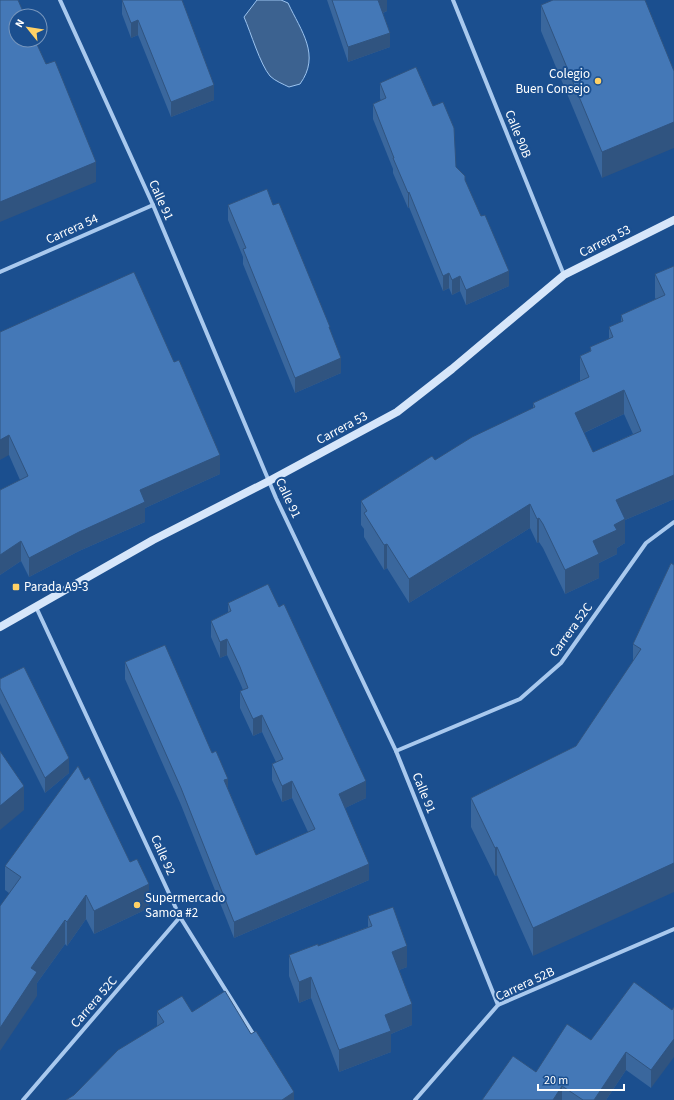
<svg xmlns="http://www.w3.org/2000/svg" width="674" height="1100" viewBox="0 0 674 1100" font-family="'Source Sans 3',sans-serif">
  <rect width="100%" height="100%" fill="#1b4f8f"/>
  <!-- water -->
  <path fill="#3c6290" stroke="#9cc4f0" d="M257,0H281L288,3C301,31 321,55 300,84L289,87C283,84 275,81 270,76C260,64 251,33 244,17Z"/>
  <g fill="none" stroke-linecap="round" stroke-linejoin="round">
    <!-- minor -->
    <g stroke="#a9c9ee" stroke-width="4">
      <polyline points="60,0 153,205 276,498 396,751 498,1005"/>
      <polyline points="453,0 564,275"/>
      <polyline points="0,272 153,205"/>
      <polyline points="36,607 180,917 255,1037"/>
      <polyline points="396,751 520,699 561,663 646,543 674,522"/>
      <polyline points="23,1100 180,917"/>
      <polyline points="415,1100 498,1005 674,929"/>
    </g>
    <!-- secondary -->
    <polyline stroke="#d6e6fa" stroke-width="8" points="0,627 153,540 269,481 397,412 452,369 564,275 674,220"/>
  </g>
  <!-- wall -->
  <g fill="#3a679d" fill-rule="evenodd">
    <polygon points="122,0 214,100 171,117 138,35 131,38 122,14"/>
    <polygon points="327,0 387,0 387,11 383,13 390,47 348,62"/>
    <polygon points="541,5 674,71 602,178 541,31"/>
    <polygon points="380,83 456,167 465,181 509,286 466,305 460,291 452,295 449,288 443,291 409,207 408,208 393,173 393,169 373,119 373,104 381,101 380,98"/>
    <polygon points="228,205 273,205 330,331 341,373 295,393 243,264 243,257 228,220"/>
    <path d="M674,266V499L625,520V543L617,548V554L599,563V578L565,594L543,548L539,542L537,543L530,528L409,603L387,568L384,570L364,537V529L361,525V501L435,460L533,408V403L580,381V356L590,351V347L609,339V327L621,322V315L656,299L655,298V274ZM624,414L633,434L593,452L584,433Z"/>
    <polygon points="0,332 220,474 145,508 145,522 79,551 29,577 21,561 0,575 0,490 20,480 9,455"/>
    <polygon points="671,563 533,956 497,875 495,876 471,827 471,798 576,746 633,662 633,644"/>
    <polygon points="228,603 366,798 345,808 369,880 234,938 181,805 125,679 125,662 212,753 228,789 256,855 308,832 292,798 282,802 272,780 272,764 276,762 262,732 253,736 240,708 240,691 243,690 240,683 227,655 220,658 211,637 211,621 228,613"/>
    <polygon points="0,679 69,773 45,793 0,703"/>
    <polygon points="5,866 149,908 94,934 86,919 67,946 65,944 37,983 37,996 9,893 5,890"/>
    <polygon points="368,916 407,967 399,970 412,1025 391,1034 391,1052 339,1072 311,998 299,1003 289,976 289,955 318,946 368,927"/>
    <polygon points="672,1010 651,1088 626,1070 606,1100 482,1100 536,1072 591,1040"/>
    <polygon points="157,1011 192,1012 251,1034 294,1100 74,1095 157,1026"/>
  </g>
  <!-- shaded-wall -->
  <g fill="#305480">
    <polygon points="378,0 387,0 387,11 378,15"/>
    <polygon points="138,20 138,35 131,38 131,23"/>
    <polygon points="390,33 390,47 348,62 348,47"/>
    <polygon points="214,85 214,100 171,117 171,102"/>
    <polygon points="674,122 674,148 602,178 602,152"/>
    <polygon points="96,162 96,182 0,222 0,202"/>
    <polygon points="409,192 409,207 408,208 408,193"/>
    <polygon points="509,271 509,286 466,305 466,290"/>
    <polygon points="449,273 449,288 443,291 443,276"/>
    <polygon points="460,276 460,291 452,295 452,280"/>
    <polygon points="341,358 341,373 295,393 295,378"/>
    <polygon points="624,390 624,414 575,437 575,413"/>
    <polygon points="9,435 9,455 0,460 0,440"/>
    <polygon points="220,455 220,474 145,508 145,522 79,551 29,577 29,558 140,490"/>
    <polygon points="674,475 674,499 625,520 625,543 617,548 617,554 599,563 599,578 565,594 565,570 593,541 614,525 616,500"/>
    <polygon points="530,504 530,528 409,603 409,579"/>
    <polygon points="539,518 539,542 537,543 537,519"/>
    <polygon points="21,541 21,561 0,575 0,555"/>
    <polygon points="387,544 387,568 384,570 384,545"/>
    <polygon points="227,639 227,655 220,658 220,642"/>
    <polygon points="262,715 262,732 253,736 253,719"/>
    <polygon points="69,758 69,773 45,793 45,778"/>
    <polygon points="228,779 228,795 224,780"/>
    <polygon points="292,781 292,798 282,802 282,786"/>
    <polygon points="366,781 366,798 339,811 339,794"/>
    <polygon points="24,786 24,810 0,830 0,806"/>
    <polygon points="497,847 497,875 495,876 495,848"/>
    <polygon points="674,863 674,892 533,956 533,928"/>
    <polygon points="369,864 369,880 234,938 234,922"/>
    <polygon points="149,884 149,908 94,934 94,911"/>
    <polygon points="86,895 86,919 67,946 67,922"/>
    <polygon points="65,920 65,944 37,983 37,996 0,1051 0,1028 31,968"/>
    <polygon points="407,946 407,967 392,973 392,952"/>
    <polygon points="311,977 311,998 299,1003 299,982"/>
    <polygon points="412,1004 412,1025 391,1034 391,1052 339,1072 339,1050 385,1015"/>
    <polygon points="674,1039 674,1057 651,1088 651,1070"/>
    <polygon points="626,1052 626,1070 606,1100 594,1100"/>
    <polygon points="562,1086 562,1100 553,1100"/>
    <polygon points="294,1092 294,1100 282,1100"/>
  </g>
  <!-- building -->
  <g fill="#4478b7" stroke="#305480" fill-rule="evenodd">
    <polygon points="0,0 18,0 25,16 16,16 16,40 35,40 46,64 55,61 96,162 0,202"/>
    <polygon points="122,0 182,0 214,85 171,102 138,20 131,23"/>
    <polygon points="332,0 378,0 390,33 348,47"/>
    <polygon points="553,0 645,0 674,71 674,122 602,152 541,5"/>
    <polygon points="416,67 433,106 443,102 454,128 456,167 465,176 465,180 481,216 485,215 509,271 466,290 460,276 452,280 449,273 443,276 409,192 408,193 393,158 394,158 373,104 386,98 380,83"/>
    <polygon points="267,189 273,205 279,203 330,327 329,327 341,358 295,378 243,249 246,248 228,205"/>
    <path d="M674,266V475L616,500L625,519L614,525L617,530L593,541L599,554L565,570L543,524L539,518L537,519L530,504L409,579L387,544L384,545L364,513L367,511L361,501L432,456L435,460L472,437L535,407L533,403L589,377L580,356L591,351L590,347L613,337L609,327L623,321L621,315L665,295L655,274ZM624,390L641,431L593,452L575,413Z"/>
    <polygon points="134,272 174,362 179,360 220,455 140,490 145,502 79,532 29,558 21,541 0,555 0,490 28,476 9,435 0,440 0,332"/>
    <polygon points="671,563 674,565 674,863 533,928 497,847 495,848 471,798 576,746 641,649 633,644"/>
    <polygon points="268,584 279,607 284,604 366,781 339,794 369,864 234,922 181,788 125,662 165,645 212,753 216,751 228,779 224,780 256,855 315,829 292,781 282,786 272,764 283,759 262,715 253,719 240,691 248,688 240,667 227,639 220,642 211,621 231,611 228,603"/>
    <polygon points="24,667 69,758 45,778 0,688 0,679"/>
    <polygon points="0,751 24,786 0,806"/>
    <polygon points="78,766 85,780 89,777 130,862 137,859 149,884 94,911 86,895 67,922 65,920 31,968 37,972 0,1028 0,906 21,877 5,866"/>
    <polygon points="393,907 407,946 392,952 412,1004 385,1015 391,1031 339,1050 311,977 299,982 289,955 318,944 318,946 372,926 368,916"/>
    <polygon points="634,982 672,1010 674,1007 674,1039 651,1070 626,1052 594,1100 583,1100 562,1086 553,1100 482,1100 513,1056 536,1072 567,1024 591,1040"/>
    <polygon points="225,991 251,1034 256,1031 294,1092 282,1100 66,1100 74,1095 118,1050 164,1022 157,1011 182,996 192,1012"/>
  </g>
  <!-- markers -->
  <g fill="#ffd166" stroke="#1b4f8f" stroke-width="1.5">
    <circle cx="598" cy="81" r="4"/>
    <rect x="12" y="583" width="8" height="8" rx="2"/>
    <circle cx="137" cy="905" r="4"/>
  </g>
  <g text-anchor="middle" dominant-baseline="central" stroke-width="4" stroke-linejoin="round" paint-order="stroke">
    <!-- poi labels -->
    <g font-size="13" fill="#fff" stroke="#1b4f8f" text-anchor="start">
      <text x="590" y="74" text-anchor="end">Colegio<tspan x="590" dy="15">Buen Consejo</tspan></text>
      <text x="24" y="587">Parada A9-3</text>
      <text x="145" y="898">Supermercado<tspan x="145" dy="15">Samoa #2</tspan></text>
    </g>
    <!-- street labels -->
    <g font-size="13" fill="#fff" stroke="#1b4f8f">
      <text transform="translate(518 134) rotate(68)">Calle 90B</text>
      <text transform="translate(161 200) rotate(66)">Calle 91</text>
      <text transform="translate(72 229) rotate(-24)">Carrera 54</text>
      <text transform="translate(605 241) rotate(-27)">Carrera 53</text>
      <text transform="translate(342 428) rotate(-28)">Carrera 53</text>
      <text transform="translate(288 498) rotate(65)">Calle 91</text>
      <text transform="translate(571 630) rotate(-54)">Carrera 52C</text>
      <text transform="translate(424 793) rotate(68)">Calle 91</text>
      <text transform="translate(163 855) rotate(66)">Calle 92</text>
      <text transform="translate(525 984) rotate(-25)">Carrera 52B</text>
      <text transform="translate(94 1002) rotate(-49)">Carrera 52C</text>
    </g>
  </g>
  <!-- north arrow -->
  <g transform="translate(28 28) rotate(300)"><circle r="19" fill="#1b4f8f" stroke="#7695bc"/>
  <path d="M0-3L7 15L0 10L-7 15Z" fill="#ffd166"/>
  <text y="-6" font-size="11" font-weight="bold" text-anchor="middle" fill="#ffffff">N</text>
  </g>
  <!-- scale -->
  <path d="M538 1084v6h86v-6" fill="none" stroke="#ffffff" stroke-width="2"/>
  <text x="544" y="1084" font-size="12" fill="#ffffff" stroke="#1b4f8f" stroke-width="3" paint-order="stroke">20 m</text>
</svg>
